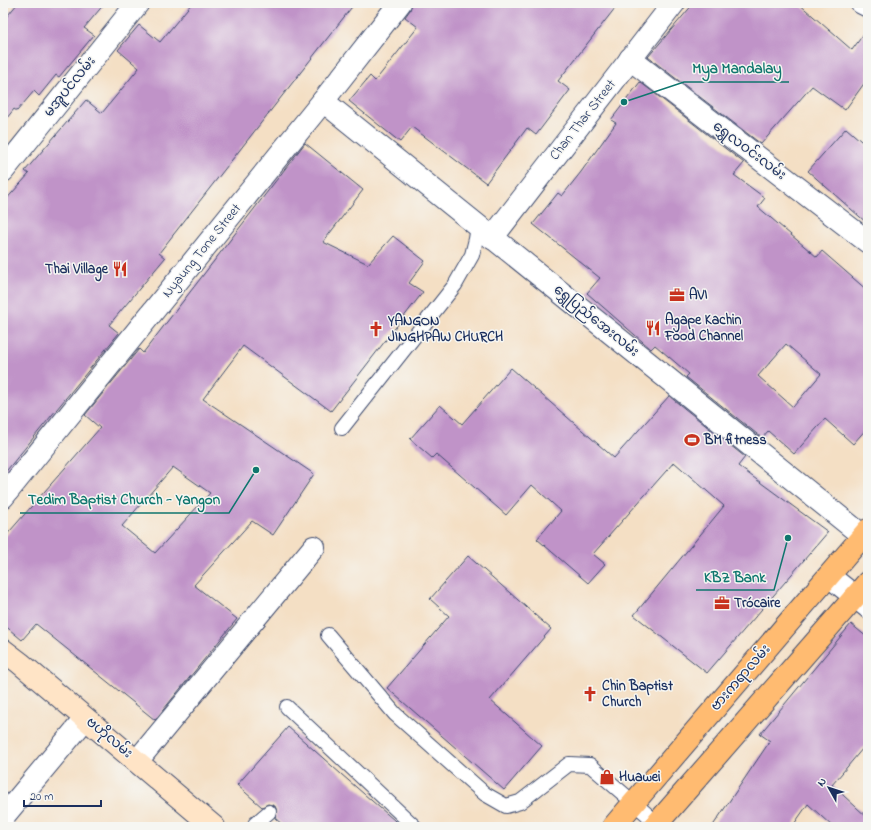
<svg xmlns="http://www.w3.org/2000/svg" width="871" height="830" viewBox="0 0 871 830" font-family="'Indie Flower','Noto Sans Myanmar',sans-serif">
  <rect width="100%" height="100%" fill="#f6f6f2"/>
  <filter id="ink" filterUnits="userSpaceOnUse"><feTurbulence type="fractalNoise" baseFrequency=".025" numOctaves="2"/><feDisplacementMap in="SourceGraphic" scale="8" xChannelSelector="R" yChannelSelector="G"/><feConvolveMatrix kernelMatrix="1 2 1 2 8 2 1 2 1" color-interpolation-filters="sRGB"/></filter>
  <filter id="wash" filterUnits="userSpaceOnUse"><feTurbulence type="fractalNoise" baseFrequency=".012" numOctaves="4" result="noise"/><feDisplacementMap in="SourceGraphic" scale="16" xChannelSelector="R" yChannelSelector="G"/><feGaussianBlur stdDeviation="0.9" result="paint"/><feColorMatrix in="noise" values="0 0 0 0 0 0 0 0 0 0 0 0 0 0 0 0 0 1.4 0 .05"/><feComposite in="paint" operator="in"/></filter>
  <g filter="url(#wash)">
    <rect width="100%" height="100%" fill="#f4dfc4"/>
    <g id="blocks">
      <!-- building -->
      <g fill="#c093c8" fill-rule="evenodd">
        <polygon points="18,3 105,3 84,28 94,35 59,77 56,75 39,96 34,91 17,111 14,109 3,123 3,21"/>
        <polygon points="192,3 355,3 159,253 165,258 109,325 119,333 3,475 3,203 29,174 25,171 86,100 102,113 139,68 118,50 139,25 160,42"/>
        <polygon points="412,3 619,3 558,81 570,90 536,135 527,128 486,183 412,127 400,142 349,101 370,76 375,81 418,27 405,17 410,10"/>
        <polygon points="694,3 798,3 852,50 868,28 868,78 845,110 812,86 761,144 648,57"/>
        <path d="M640,82L744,163L734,175L765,198L758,207L817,257L822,251L868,291V427L853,444L825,419L794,454L768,431L762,438L686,377L689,374L655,345L651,349L587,293L600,278L533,224L558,193L562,196L581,172L616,123L611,120ZM786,344L821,374L793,407L758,376Z"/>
        <polygon points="846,128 868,147 868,224 808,171"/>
        <path d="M305,143L363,190L323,242L368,264L393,236L425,261L409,283L423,292L331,411L243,346L203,399L314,474L273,535L252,521L194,585L237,619L155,720L36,624L22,640L3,624V539L100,428L85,415L139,349L143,353ZM173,467L210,493L155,553L122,526Z"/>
        <polygon points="511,368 614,458 669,396 745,457 738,466 828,532 707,673 634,615 724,506 674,462 593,554 605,564 588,583 537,539 561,511 532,485 506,515 436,454 432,458 410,439 440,405 462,424"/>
        <polygon points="468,556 551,629 490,700 542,746 504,790 387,688 449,616 430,599"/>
        <polygon points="851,624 868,638 868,742 832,785 868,818 868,827 833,827 808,804 792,827 712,827 770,741 760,734"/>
        <polygon points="288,727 341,774 402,827 285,827 275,818 277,811 275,806 268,804 262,807 237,785"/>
      </g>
    </g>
  </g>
  <g filter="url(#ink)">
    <use href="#blocks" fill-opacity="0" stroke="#3c496d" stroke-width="1"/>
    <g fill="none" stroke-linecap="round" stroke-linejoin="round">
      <!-- lane casing -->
      <g stroke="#3c496d" stroke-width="16">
        <g id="lane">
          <polyline points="342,428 455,285 472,255 476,239 478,226"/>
          <polyline points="328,635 395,714 485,794 506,806 520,802 569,764 590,765 657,823"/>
          <polyline points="287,707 415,827"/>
          <polyline points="255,824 269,812"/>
        </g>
      </g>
      <!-- street casing -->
      <g stroke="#3c496d" stroke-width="24">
        <g id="street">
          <polyline points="862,3 868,6"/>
          <polyline points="630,59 868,242"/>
          <polyline points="323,101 868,540"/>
          <polyline points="3,171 138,3"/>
          <polyline points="492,238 674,3"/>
          <polyline points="3,497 323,101 400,3"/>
          <polyline points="829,576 868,607"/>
          <polyline points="137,761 314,547"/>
          <polyline points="3,817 85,719"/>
        </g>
      </g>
      <!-- secondary casing -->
      <g stroke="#3c496d" stroke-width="24">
        <polyline id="secondary" points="3,650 20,663 214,827"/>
      </g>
      <!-- primary casing -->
      <g stroke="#3c496d" stroke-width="24">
        <g id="primary">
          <polyline points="613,827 868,530"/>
          <polyline points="654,827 868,582"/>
        </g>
      </g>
      <!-- lane -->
      <use href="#lane" stroke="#fff" stroke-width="14"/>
      <!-- street -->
      <use href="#street" stroke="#fff" stroke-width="22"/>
      <!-- secondary -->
      <use href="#secondary" stroke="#ffe4c6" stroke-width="22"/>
      <!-- primary -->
      <use href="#primary" stroke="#ffbb71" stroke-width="22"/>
    </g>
  </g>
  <!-- icons -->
  <defs>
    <g id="restaurant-bare" transform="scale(1.2)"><path d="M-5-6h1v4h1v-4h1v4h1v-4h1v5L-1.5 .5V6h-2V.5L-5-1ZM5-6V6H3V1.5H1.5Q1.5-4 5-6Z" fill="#c8321e" stroke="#f6f6f2" stroke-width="2.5" paint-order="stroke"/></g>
    <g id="office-bare" transform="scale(1.2)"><path d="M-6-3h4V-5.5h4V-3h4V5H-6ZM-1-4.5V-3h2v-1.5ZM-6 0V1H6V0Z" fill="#c8321e" stroke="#f6f6f2" stroke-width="2.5" paint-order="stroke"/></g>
    <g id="church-bare" transform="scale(1.2)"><path d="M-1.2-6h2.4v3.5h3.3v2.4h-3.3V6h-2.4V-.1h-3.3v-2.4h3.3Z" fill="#c8321e" stroke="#f6f6f2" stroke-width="2.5" paint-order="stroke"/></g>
    <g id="stadium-bare" transform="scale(1.2)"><path d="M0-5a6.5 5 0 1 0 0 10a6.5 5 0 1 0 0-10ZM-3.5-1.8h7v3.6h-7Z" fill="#c8321e" stroke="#f6f6f2" stroke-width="2.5" paint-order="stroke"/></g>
    <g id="shop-bare" transform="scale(1.2)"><path d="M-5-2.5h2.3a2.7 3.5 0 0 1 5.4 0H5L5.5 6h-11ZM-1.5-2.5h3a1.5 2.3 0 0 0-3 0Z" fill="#c8321e" stroke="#f6f6f2" stroke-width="2.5" paint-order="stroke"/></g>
  </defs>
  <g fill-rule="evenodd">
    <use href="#restaurant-bare" x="120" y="269"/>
    <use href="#office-bare" x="677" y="295"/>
    <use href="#restaurant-bare" x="653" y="328"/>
    <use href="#church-bare" x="376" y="329"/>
    <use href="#stadium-bare" x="692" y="440"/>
    <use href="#office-bare" x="722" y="603"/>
    <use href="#church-bare" x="590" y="694"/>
    <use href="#shop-bare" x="607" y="777"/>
  </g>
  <g text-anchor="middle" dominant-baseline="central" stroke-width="3" stroke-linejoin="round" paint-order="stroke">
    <!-- street labels -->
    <g font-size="14" fill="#1b2f5e" stroke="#f6f6f2">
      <text transform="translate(70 87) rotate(-51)">မအူပင်လမ်း</text>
      <text transform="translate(583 120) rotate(-52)">Chan Thar Street</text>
      <text transform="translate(749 151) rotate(37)">ရွှေလဝင်းလမ်း</text>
      <text transform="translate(202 251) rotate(-51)">Nyaung Tone Street</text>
      <text transform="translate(596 321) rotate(39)">ရွှေပြည်အေးလမ်း</text>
      <text transform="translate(741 678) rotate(-49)">ဗားကရာလမ်း</text>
      <text transform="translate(109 738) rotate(40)">ဗဟိုလမ်း</text>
    </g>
    <!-- poi labels -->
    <g font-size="14" font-weight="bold" fill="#1b2f5e" stroke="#f6f6f2" text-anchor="start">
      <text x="108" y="269" text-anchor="end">Thai Village</text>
      <text x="689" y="295">AVI</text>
      <text x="665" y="320">Agape Kachin<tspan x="665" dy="16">Food Channel</tspan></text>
      <text x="388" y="321">YANGON<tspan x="388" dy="16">JINGHPAW CHURCH</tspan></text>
      <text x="704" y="440">BM fitness</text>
      <text x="734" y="603">Trócaire</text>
      <text x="602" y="686">Chin Baptist<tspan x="602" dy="16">Church</tspan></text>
      <text x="619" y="777">Huawei</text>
    </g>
  </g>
  <!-- callouts -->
  <path fill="none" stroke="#0f766e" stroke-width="1.5" d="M624 102L684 82H789M256 470L229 513H20M788 538L774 590H696"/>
  <g fill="#0f766e" stroke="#f6f6f2" stroke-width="1.5">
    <circle cx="624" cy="102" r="4"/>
    <circle cx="256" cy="470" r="4"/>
    <circle cx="788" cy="538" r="4"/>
  </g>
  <g font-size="15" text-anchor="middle" font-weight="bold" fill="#0f766e" stroke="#f6f6f2" stroke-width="3" stroke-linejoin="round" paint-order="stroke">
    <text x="737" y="73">Mya Mandalay</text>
    <text x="124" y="504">Tedim Baptist Church - Yangon</text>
    <text x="735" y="582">KBZ Bank</text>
  </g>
  <!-- margin -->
  <rect width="871" height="830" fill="none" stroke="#f6f6f2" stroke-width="16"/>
  <!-- north arrow -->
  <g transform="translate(829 788) rotate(309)" stroke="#f6f6f2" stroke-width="3" paint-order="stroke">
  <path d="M0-3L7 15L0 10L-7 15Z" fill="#1b2f5e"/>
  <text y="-6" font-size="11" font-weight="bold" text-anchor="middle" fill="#1b2f5e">N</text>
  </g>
  <!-- scale -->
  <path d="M24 800v6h77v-6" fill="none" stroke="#1b2f5e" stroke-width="2"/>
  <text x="30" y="800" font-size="12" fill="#1b2f5e" stroke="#f6f6f2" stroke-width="3" paint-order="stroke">20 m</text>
</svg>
